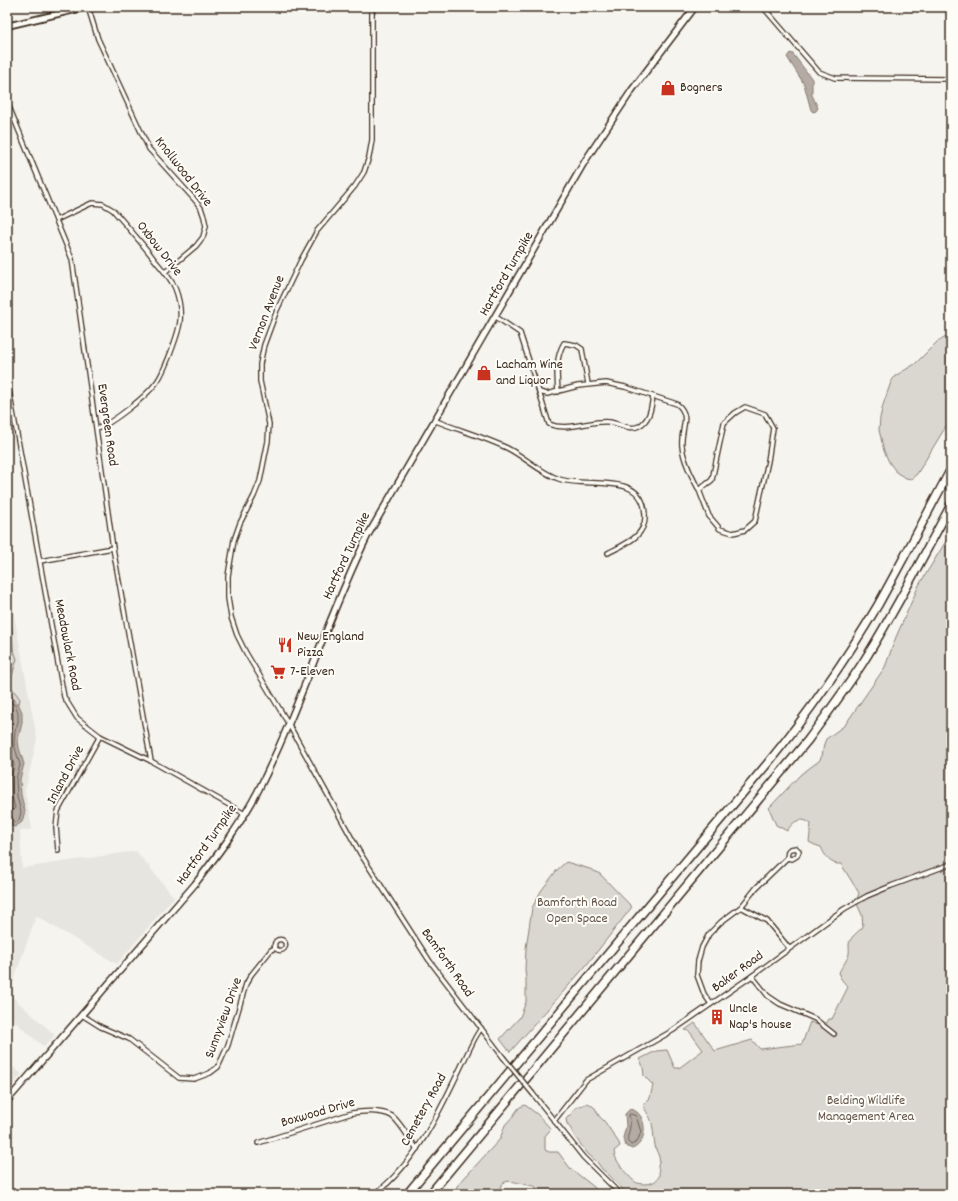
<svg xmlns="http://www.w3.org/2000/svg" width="958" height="1201" viewBox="0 0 958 1201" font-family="Dekko,sans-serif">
  <rect width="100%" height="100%" fill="#f5f4ee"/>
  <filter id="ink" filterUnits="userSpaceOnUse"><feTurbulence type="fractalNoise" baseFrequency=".025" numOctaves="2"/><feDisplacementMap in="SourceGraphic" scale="8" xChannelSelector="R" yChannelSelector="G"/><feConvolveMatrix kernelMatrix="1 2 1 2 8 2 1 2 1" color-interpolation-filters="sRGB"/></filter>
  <g filter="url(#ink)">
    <!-- built -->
    <g fill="#e7e5df">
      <polygon points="12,604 37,739 25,791 32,829 20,831 22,868 136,851 174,897 117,964 36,916 9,994 55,1035 44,1047 7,1015 7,605"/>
      <polygon points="7,1062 22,1074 7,1091"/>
    </g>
    <!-- green -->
    <g fill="#dad6d0" stroke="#8a8077">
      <polygon points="951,334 951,418 917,474 911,479 906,478 897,473 889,462 884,451 879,430 880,418 883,405 891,382 895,376 915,364 937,342"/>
      <path d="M951,533V1194H627L609,1175L602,1169L597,1162L588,1154L575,1137L571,1129L567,1124L566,1119L572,1113L575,1108L588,1103L595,1108L599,1116L605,1122L619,1143L620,1146L614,1151C614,1160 627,1175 634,1181C639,1186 658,1185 659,1175C660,1172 658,1169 658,1166C659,1162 660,1160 659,1157C658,1153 655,1149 655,1145C653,1137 654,1126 650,1118C648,1113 644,1110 644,1104L650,1098L653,1085L644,1076L643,1067L640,1059L656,1051L667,1050L674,1066L675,1068H679L703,1050L689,1031L685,1030L695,1023L715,1051L752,1040L760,1049L802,1044L810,1022L824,1027L829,1019H832L848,987C833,971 840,973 848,957C850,952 849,949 849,944C850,937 858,932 863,927L862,915L856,902L859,893L841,864C830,865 825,856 821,847L815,845L809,842L811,824C801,816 793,821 787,831L776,825L769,808L800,775L819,761L822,756L824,744L826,739L845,725L885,667L896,637L919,585Z"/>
      <polygon points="7,605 12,631 13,648 17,659 10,683 12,688 20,699 19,704 7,693"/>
      <polygon points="566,862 590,869 600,874 632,907 585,967 510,1052 500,1039 520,1017 526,1002 526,978 525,970 526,948 532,908 541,891 557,870"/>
      <path d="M525,1105L537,1114L551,1129L545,1136V1150L549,1152H558L570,1168L594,1187L600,1194H537L536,1187C532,1185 527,1185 523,1184C512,1181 499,1177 500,1194H454L457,1186L500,1139L505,1125L513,1116L518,1109L520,1107Z"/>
    </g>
    <!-- water -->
    <g fill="#b4aca4" stroke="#84786e">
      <polygon points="790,53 793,54 812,79 812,95 818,108 816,111 813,112 811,110 804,84 787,57"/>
      <polygon points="7,693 18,703 22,712 22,723 18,740 19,748 24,764 20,779 21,795 25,811 22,822 15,827 12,826 7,811"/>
      <path d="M630,1109C648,1112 649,1143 632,1149L626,1146L623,1138L626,1126L625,1114Z"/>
    </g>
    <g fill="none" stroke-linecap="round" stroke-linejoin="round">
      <!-- shore -->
      <g stroke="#6b5e54" stroke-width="1">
        <polyline points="7,699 16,706 18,713 18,722 15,731 14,744 20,765 16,779 17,796 21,812 19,820 16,822 14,822 11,815 7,814"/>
        <polyline points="7,705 11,709 13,714 13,721 9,740 10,750 14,765 11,779 12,796 15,808 13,810 7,809"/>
        <path d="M631,1114L636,1116L641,1132L637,1142L631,1145C624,1140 630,1133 630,1126C631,1123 630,1119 629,1115Z"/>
      </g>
      <!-- minor casing -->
      <g stroke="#3b2a1e" stroke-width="6">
        <g id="minor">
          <polyline points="88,7 98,39 149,149 194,199 201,208 204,217 206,226 203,237 196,246 165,272"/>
          <polyline points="372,7 372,140 369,157 364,172 355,186 317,231 301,260 277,310 264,345 260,364 260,381 269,424 268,441 260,481 254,496 240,523 234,540 228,576 228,598 231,617 237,635 246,653 288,723 360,853 429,960 503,1057"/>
          <polyline points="763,7 819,72 835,78 951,79"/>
          <polyline points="7,102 72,259 113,548 151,761"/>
          <path d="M56,220L92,203L103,204L113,210C127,226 141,242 154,259C161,268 171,278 175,288C179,298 181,311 180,321C179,333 164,373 156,383C146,397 112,423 97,429"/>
          <path d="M496,317L520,333L539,392L547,394L578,386L606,383L625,387L677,404C692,416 680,430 682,446C683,460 692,477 699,490"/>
          <polyline points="8,384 64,697 77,718 100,736 151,761 245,814"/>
          <path d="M539,392L549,424C567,432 590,420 609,422C619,423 630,431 639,426C650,420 651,408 653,397"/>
          <path d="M558,392C557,375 555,358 564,343L576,345L582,349L588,384"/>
          <polygon points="745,407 765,414 773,428 768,461 755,521 745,530 733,533 720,529 709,516 699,490 712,480 724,423 735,413"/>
          <path d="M436,421C459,430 484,437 507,448C525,457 539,472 559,479C586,489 643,470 645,514C647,536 625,544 608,553"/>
          <polyline points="40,561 113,548"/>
          <polyline points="58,850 56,827 58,811 100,736"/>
          <polyline points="741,907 767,921 789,948"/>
          <circle cx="280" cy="945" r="5.5"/>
          <polyline points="752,976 768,996 780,1004 815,1019 834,1034"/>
          <polyline points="711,1004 704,994 697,975 698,961 702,947 709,934 721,922 741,907 756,888 787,858 792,859 797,856 799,851 796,848 790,849 788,851 787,858"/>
          <polyline points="82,1015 101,1027 129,1039 179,1078 194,1079 210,1073 218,1067 228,1045 246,984 251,975 271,950 275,948"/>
          <polyline points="533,1094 583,1157 620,1194"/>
          <polyline points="554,1121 586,1080 672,1031 752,976 844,909 867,896 891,886 951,864"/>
          <path d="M258,1143L352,1113C363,1111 381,1110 392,1116C400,1122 410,1140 417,1149"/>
          <path d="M375,1194C425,1155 447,1093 475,1038L481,1028"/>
        </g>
      </g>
      <!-- tertiary casing -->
      <g stroke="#3b2a1e" stroke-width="8">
        <polyline id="tertiary" points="7,26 87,7"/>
      </g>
      <!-- secondary casing -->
      <g stroke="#3b2a1e" stroke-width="8">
        <path id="secondary" d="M7,1101L195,884C218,854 241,824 258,791C300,708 327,618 368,535L585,161L632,90L695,7"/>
      </g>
      <!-- motorway casing -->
      <g stroke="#3b2a1e" stroke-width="10">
        <g id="motorway">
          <path d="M407,1194L767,764C808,714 845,661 878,605C903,560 927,514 951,469"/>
          <path d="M430,1194L808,740C826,715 845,690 862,664C895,612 922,558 951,505"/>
        </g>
      </g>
      <!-- minor -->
      <use href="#minor" stroke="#fdfcf7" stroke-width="3.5"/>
      <!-- tertiary -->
      <use href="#tertiary" stroke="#fdfcf7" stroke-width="4.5"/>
      <!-- secondary -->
      <use href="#secondary" stroke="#fdfcf7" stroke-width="5"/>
      <!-- motorway -->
      <use href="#motorway" stroke="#fdfcf7" stroke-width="7"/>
      <!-- minor-bridge casing -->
      <g stroke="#3b2a1e" stroke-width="6" stroke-linecap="butt">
        <polyline id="minor-bridge" points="503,1057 533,1094"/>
      </g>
      <!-- minor-bridge -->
      <use href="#minor-bridge" stroke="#fdfcf7" stroke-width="3.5"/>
    </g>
  </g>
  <!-- icons -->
  <defs>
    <g id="shop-bare" transform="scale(1.2)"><path d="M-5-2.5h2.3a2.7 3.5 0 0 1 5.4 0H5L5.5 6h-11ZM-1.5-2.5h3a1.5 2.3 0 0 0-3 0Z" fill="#c8321e" stroke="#fdfcf7" stroke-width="2.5" paint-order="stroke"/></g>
    <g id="restaurant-bare" transform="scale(1.2)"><path d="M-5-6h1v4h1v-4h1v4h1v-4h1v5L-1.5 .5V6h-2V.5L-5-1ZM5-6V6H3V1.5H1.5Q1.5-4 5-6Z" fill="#c8321e" stroke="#fdfcf7" stroke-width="2.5" paint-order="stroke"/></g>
    <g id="supermarket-bare" transform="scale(1.2)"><path d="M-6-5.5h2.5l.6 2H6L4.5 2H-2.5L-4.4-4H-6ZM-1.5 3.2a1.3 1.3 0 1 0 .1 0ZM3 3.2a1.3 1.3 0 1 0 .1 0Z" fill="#c8321e" stroke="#fdfcf7" stroke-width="2.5" paint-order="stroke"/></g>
    <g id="building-bare" transform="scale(1.2)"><path d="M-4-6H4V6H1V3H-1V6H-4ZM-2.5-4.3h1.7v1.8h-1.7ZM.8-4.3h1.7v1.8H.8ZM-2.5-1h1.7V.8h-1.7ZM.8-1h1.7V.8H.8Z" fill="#c8321e" stroke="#fdfcf7" stroke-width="2.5" paint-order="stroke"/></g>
  </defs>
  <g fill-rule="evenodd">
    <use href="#shop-bare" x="668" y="88"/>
    <use href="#shop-bare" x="484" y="373"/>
    <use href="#restaurant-bare" x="285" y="645"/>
    <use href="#supermarket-bare" x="278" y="672"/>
    <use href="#building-bare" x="717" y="1017"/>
  </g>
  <g text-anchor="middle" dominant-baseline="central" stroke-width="4" stroke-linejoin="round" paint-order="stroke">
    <!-- poi labels -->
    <g font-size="14" fill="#3b2a1e" stroke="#fdfcf7" text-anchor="start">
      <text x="680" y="88">Bogners</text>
      <text x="496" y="365">Lacham Wine<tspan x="496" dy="16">and Liquor</tspan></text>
      <text x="297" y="637">New England<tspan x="297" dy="16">Pizza</tspan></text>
      <text x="290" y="672">7-Eleven</text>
      <text x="729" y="1009">Uncle<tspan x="729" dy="16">Nap's house</tspan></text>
    </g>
    <!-- street labels -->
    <g font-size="14" fill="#3b2a1e" stroke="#fdfcf7">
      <text transform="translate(183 172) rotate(52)">Knollwood Drive</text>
      <text transform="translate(159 249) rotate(52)">Oxbow Drive</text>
      <text transform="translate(507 274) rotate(-60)">Hartford Turnpike</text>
      <text transform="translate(267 313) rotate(-69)">Vernon Avenue</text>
      <text transform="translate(107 425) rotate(82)">Evergreen Road</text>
      <text transform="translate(347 556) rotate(-65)">Hartford Turnpike</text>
      <text transform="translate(67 645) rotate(79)">Meadowlark Road</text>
      <text transform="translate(66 775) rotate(-62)">Inland Drive</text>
      <text transform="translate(207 845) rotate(-55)">Hartford Turnpike</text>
      <text transform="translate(447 963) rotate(55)">Bamforth Road</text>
      <text transform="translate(738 972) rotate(-36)">Baker Road</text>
      <text transform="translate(224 1018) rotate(-70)">Sunnyview Drive</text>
      <text transform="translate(424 1110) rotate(-61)">Cemetery Road</text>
      <text transform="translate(318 1113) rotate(-16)">Boxwood Drive</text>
    </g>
    <!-- park labels -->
    <g font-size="14" fill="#63554a" stroke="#fdfcf7">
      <text x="577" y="903">Bamforth Road<tspan x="577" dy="16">Open Space</tspan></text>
      <text x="866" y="1101">Belding Wildlife<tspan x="866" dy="16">Management Area</tspan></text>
    </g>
  </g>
  <!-- margin -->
  <rect width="958" height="1201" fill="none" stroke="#fdfcf7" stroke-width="24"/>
  <rect x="12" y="12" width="934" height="1177" fill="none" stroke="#3b2a1e" stroke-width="1.5" filter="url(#ink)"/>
</svg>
